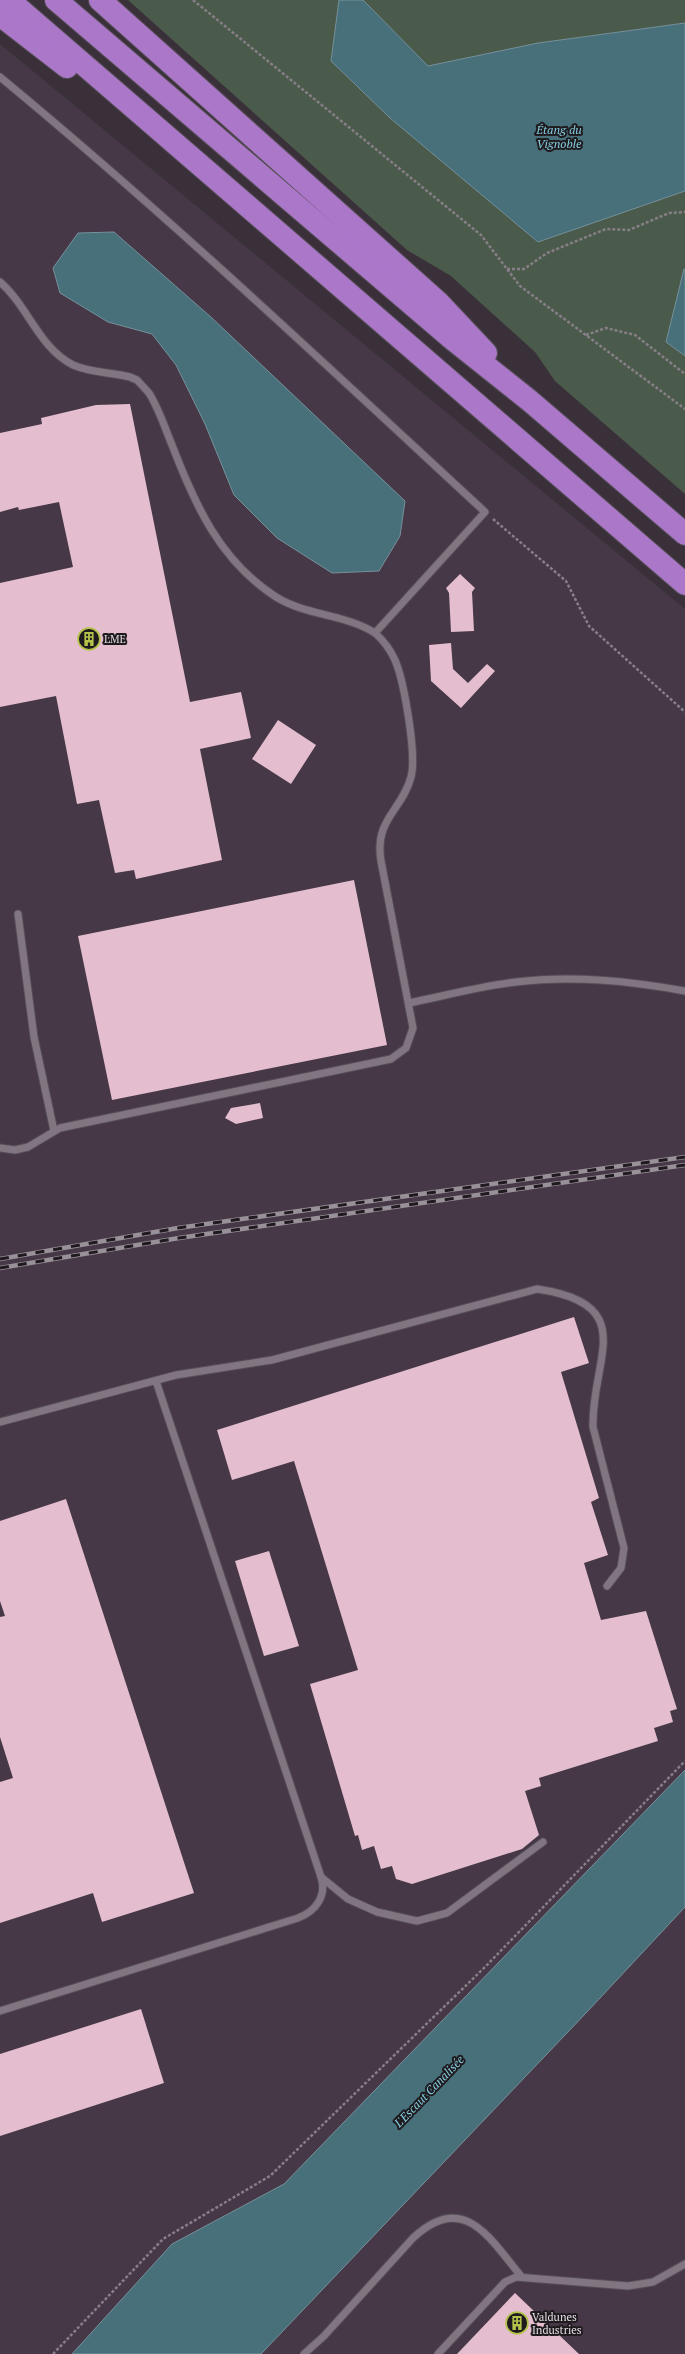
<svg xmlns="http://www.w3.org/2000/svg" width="685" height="2354" viewBox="0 0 685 2354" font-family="'PT Serif',serif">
  <rect width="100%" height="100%" fill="#3a303a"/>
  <!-- built -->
  <polygon fill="#463847" points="0,44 685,609 685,2354 0,2354"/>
  <!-- green -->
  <g fill="#4b5b4b">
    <polygon points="128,0 339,0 331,61 390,118 538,242 685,191 685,269 666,342 685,356 685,494 555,381 535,352 451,276 407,250"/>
    <polygon points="363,0 685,0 685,23 538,43 428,66"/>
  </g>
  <!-- water -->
  <g fill="#48707b" stroke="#76919a">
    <polygon points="339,0 363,0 428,66 538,43 685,23 685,191 538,242 390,118 331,61"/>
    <polygon points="114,232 212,318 405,501 400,536 379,571 332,573 277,538 234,495 205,424 176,365 152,334 108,322 60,293 53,268 78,233"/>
    <polygon points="684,269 685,269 685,356 666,342"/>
    <polygon points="685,1770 685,1907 586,2013 261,2354 72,2354 172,2244 284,2184"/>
  </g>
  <!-- building -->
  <g fill="#e4becf">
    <polygon points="130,404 190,702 241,692 251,738 200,749 222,860 136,879 134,870 115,873 99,800 77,804 56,696 0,707 0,583 73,567 59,502 19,510 18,507 0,512 0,433 42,424 41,418 96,405"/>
    <polygon points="460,574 475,588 472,592 474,631 451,632 449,593 446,588"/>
    <polygon points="451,643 453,669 468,683 487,664 495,671 461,708 431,681 429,645"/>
    <polygon points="278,720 316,745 291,784 252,759"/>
    <polygon points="354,880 387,1045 112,1100 78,936"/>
    <polygon points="260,1103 263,1118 236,1124 225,1118 231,1108"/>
    <polygon points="574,1317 589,1363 561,1372 599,1498 591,1502 608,1555 584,1563 601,1620 646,1611 677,1709 670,1711 673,1722 654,1728 658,1741 539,1778 541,1786 525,1791 539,1835 522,1849 412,1884 396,1879 392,1866 381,1869 374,1846 362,1850 358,1835 355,1836 310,1684 358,1670 294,1461 232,1480 217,1430"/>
    <polygon points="66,1499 194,1893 102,1922 93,1893 0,1923 0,1782 13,1778 0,1737 0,1617 5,1616 0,1601 0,1521"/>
    <polygon points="269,1551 299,1646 264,1656 235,1561"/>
    <polygon points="141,2009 164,2083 0,2136 0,2054"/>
    <polygon points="515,2293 579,2354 457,2354"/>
  </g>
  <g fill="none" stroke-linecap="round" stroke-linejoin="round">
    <!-- lane casing -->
    <g stroke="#574f57" stroke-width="9">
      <g id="lane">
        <path d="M0,77C167,215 325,364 485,512L375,633C384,641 390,649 395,660C404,681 417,755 411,777C402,811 374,819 381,861L413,1028L406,1048L391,1059L60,1128L28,1147L15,1150L0,1148"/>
        <path d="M0,282C28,306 39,348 73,365C91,373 111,372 130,377L137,380L149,393C159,409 165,428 172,445C195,505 220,561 276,597C307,616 345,614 375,633"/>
        <polyline points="18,914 34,1037 54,1131"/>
        <path d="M409,1003C444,996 480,986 516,982C573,975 629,981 685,991"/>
        <path d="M0,1422L176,1375L272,1360L537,1289C641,1304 591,1359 593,1427L624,1548L621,1568L607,1586"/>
        <polyline points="321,1877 348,1899 377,1912 417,1921 447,1913 543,1842"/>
        <path d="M0,2011L298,1918C316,1911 327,1896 321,1877L156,1381"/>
        <path d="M304,2354L324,2336L413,2238C464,2190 490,2239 521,2276"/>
        <polyline points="438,2354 505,2282 516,2277 628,2286 653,2282 685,2264"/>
      </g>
    </g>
    <!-- highway casing -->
    <g stroke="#574f57" stroke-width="24">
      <g id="highway">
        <polyline points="9,0 685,584"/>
        <polyline points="56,0 451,338 530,401 685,534"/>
        <polyline points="100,0 439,303 486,353"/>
        <polyline points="0,15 67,67"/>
      </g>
    </g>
    <!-- path -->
    <g stroke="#877f87" stroke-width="2.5" stroke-dasharray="3 2" stroke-linecap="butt">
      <polyline points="193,0 481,235 520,286 685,409"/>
      <polyline points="507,269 524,269 547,253 606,229 629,230 669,213 685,212"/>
      <polyline points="586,335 606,328 635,335 685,374"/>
      <polyline points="493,519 566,581 589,626 685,712"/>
      <polyline points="53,2354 163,2239 270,2176 485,1967 685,1761"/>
    </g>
    <!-- lane -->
    <use href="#lane" stroke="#817581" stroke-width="7"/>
    <!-- highway -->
    <use href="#highway" stroke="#aa77c9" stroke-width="22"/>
    <!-- rail casing -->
    <g stroke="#999199" stroke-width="4.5">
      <g id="rail">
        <polyline points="0,1259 178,1228 685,1157"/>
        <polyline points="0,1268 179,1238 685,1165"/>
      </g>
    </g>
    <!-- rail -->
    <use href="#rail" stroke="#1e1a1e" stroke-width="3" stroke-dasharray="9" stroke-linecap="butt"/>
  </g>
  <!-- icons -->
  <defs>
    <g id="building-ring" transform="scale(1.15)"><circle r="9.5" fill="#1e1a1e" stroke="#b5c249" stroke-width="1.5"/><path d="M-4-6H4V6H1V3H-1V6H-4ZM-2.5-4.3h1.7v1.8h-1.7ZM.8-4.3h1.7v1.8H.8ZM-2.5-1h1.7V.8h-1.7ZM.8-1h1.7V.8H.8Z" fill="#b5c249"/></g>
  </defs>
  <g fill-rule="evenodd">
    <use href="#building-ring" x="89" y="639"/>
    <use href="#building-ring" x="517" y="2323"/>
  </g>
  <g text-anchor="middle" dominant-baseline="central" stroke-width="4" stroke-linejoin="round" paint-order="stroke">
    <!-- poi labels -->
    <g font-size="11" fill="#e3dde3" stroke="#1e1a1e" text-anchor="start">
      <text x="104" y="639">LME</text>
      <text x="532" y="2317">Valdunes<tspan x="532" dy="13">Industries</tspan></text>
    </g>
    <!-- water labels -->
    <g font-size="12" font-style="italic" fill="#85cfe2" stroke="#1e1a1e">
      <text x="559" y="129">Étang du<tspan x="559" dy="14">Vignoble</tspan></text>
      <text transform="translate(429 2091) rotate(-46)">L'Escaut Canalisée</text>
    </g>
  </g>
</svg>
